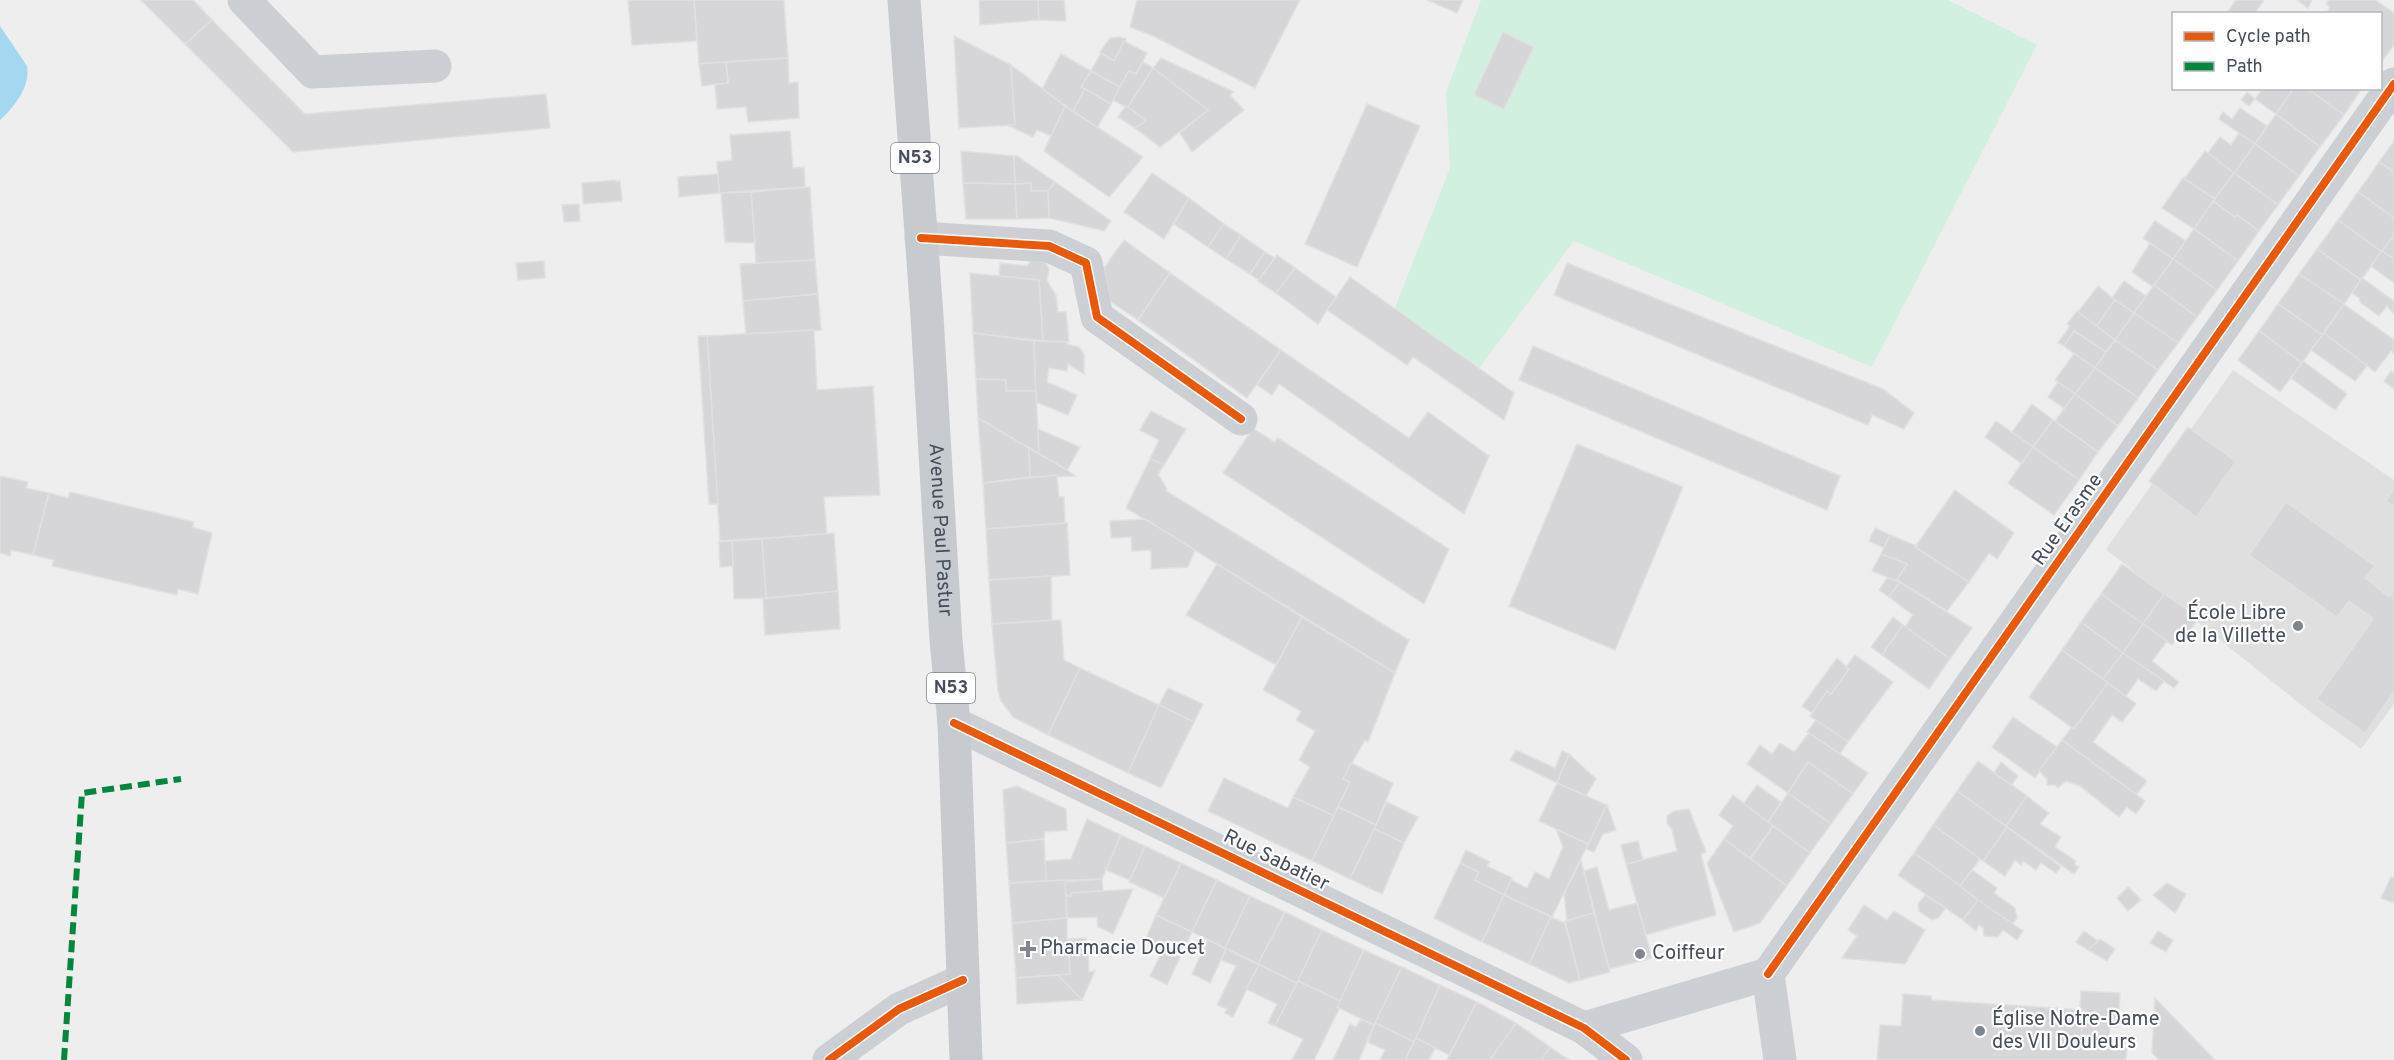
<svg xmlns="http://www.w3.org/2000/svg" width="2394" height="1060" viewBox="0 0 2394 1060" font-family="Overpass,sans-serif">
  <rect width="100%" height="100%" fill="#efeeee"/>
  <!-- education -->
  <polygon fill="#e0dfe0" points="2233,370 2394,480 2394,704 2361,749 2309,711 2106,549"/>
  <!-- green -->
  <polygon fill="#d1f0e0" points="1481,0 1948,0 2037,45 1872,367 1574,241 1477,371 1392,315 1450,168 1446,92"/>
  <!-- water -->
  <path fill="#a3d8f0" d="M0,26L27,66C31,86 14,107 0,120Z"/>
  <!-- building -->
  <g fill="#d6d6d9" stroke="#e0e0e1" stroke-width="1.5">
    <polygon points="141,0 193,0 212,20 185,44"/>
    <polygon points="628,0 694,0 697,41 632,45"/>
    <polygon points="694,0 784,0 788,58 699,64"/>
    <polygon points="979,0 1038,0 1039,20 980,25"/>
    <polygon points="1038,0 1064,0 1066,21 1039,20"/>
    <polygon points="1137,0 1300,0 1255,88 1153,36 1130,27"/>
    <polygon points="1427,0 1463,0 1457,13"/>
    <polygon points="2236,0 2264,0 2254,14 2226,14"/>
    <polygon points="2297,0 2312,0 2308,8"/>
    <polygon points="2329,0 2375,0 2394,13 2394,45 2383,60 2380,58 2380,14 2326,14 2330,7 2326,4"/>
    <polygon points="212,20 305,114 546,94 550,128 293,152 185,44"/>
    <polygon points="1503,32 1534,47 1504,109 1474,95"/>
    <polygon points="954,36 1011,65 1015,125 959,128"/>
    <polygon points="1119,37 1126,39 1114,61 1100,52 1110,38"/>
    <polygon points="1124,41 1147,53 1136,74 1129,71 1120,87 1091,71 1101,53 1114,61"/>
    <polygon points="1061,54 1091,71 1081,87 1085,89 1073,111 1042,89"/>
    <polygon points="788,58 789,83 798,82 799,118 748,122 746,107 717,109 715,84 728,83 726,62"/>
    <polygon points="1161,58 1234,92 1230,95 1244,110 1192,152 1180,133 1208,110 1153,68"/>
    <polygon points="726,62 728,83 702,86 699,64"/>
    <polygon points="1143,62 1153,68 1127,108 1113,100 1129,71 1136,74"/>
    <polygon points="1011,65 1065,106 1051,136 1037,130 1033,137 1007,125 1015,125"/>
    <polygon points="1153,68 1208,110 1160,147 1135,128 1146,121 1128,107"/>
    <polygon points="1091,71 1120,87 1111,104 1081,87"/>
    <polygon points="2263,88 2294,88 2276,114 2255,99"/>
    <polygon points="2294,88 2307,88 2344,115 2320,147 2276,114"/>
    <polygon points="2307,88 2362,88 2344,115"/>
    <polygon points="1085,89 1111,104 1097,128 1073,111"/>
    <polygon points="2247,92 2255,99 2249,106 2241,100"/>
    <polygon points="1367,104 1420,126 1357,267 1305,244"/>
    <polygon points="1065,106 1143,157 1109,197 1044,151"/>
    <polygon points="1125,107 1128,107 1146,121 1135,128 1118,117"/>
    <polygon points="2240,108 2267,126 2255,144 2219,119 2223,112 2232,119"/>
    <polygon points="2276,114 2320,147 2299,176 2255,144"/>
    <polygon points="790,131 793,168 804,167 805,187 719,193 717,162 732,160 730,135"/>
    <polygon points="2239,133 2255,144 2234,173 2207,154 2220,137 2231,145"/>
    <polygon points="2394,141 2394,172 2379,162"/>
    <polygon points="2255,144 2299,176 2278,205 2234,173"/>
    <polygon points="961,151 1014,156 1015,184 963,183"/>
    <polygon points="2205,151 2234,173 2215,199 2184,179"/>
    <polygon points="1014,156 1017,156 1055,182 1048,191 1031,191 1031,183 1015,184"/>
    <polygon points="2379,162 2394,172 2394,218 2358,192"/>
    <polygon points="1152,173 1189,198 1164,239 1124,212"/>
    <polygon points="2234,173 2278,205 2259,231 2237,215 2235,217 2213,201"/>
    <polygon points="718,174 719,193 679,197 678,177"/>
    <polygon points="2183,178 2215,199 2194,229 2162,208"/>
    <polygon points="616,180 616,182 620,181 622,201 583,204 582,183"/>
    <polygon points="1055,182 1111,221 1104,231 1049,218 1048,191"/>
    <polygon points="963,183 1015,184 1017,219 966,219"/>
    <polygon points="1031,183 1031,191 1048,191 1049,218 1017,219 1015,184"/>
    <polygon points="810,187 815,260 756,263 751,192"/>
    <polygon points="751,192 755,243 725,242 721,193"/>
    <polygon points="2358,192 2394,218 2394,235 2382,252 2338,220"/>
    <polygon points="1189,198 1224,224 1208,247 1174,224"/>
    <polygon points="2213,201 2235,217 2237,215 2259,231 2238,261 2194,229"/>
    <polygon points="579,204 580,221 564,222 562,205"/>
    <polygon points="2338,220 2382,252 2361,280 2317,249"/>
    <polygon points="2155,221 2186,241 2173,259 2143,238"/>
    <polygon points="1224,224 1241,235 1226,259 1208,247"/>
    <polygon points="2194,229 2238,261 2217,290 2173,259"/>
    <polygon points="1241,235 1265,252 1250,274 1226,259"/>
    <polygon points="2394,235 2394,259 2382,251"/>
    <polygon points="1124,240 1170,273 1138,320 1110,301 1104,268"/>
    <polygon points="2150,243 2173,259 2153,287 2132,272"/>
    <polygon points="2317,249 2361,280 2344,304 2299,274"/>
    <polygon points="2382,251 2394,259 2394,283 2371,266"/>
    <polygon points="1265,252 1275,258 1259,280 1250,274"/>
    <polygon points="1277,255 1295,268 1276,293 1258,281"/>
    <polygon points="2173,259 2217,290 2197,317 2154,285"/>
    <polygon points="815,260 818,294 743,301 740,264"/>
    <polygon points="544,261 545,278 518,280 516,263"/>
    <polygon points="1031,261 1045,262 1049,269 1047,281 1056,295 1058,312 1066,312 1069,342 1043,341 1039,280 999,276 1000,263 1027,266"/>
    <polygon points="1567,263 1883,389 1914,413 1904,429 1872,415 1868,425 1554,295"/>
    <polygon points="1295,268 1336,297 1318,324 1276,293"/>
    <polygon points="970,273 1039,280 1043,341 973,333"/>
    <polygon points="1170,273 1281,350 1247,398 1138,320"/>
    <polygon points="2299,274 2344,304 2322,335 2278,304"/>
    <polygon points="1350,277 1514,393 1504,420 1413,357 1407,365 1327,310"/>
    <polygon points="2362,278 2394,301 2394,314 2387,306 2379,316 2361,303 2359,298 2352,293"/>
    <polygon points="2124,281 2146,296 2134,313 2112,298"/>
    <polygon points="2154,285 2197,317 2178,343 2134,313"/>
    <polygon points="2098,286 2115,300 2096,327 2078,312"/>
    <polygon points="818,294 821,330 746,334 743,301"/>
    <polygon points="2115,300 2134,313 2115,340 2096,327"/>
    <polygon points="2278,304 2322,335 2302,363 2259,331"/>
    <polygon points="2344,304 2394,340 2394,353 2391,351 2375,372 2324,333"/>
    <polygon points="2077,311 2115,340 2106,352 2074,331 2064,346 2058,343 2070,326 2067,324"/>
    <polygon points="2134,313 2178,343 2158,370 2115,340"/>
    <polygon points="814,330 817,390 873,386 880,495 824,497 827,534 720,541 707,336"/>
    <polygon points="2074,331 2106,352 2095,368 2064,346"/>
    <polygon points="2259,331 2302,363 2280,392 2238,360"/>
    <polygon points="973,333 1034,341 1036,391 1006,391 1006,380 976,379"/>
    <polygon points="2324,333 2367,366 2355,381 2311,350"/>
    <polygon points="698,336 707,336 718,504 709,504"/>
    <polygon points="2115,340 2158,370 2138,398 2095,368"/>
    <polygon points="1034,341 1067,342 1067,344 1079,347 1084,354 1084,374 1068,364 1067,371 1049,368 1047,382 1077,395 1068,415 1036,402"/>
    <polygon points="1533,346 1840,476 1827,510 1519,380"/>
    <polygon points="1281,350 1409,438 1428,412 1489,456 1464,514 1279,384 1272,395 1257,385"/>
    <polygon points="2074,354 2095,368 2075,394 2055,380"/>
    <polygon points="2303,361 2347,394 2335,410 2291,378"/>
    <polygon points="2095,368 2138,398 2118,426 2075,394"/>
    <polygon points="2391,371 2394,373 2394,389 2384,381"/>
    <polygon points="976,379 1006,380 1006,391 1036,391 1039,454 978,418"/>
    <polygon points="2058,382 2075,394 2065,409 2048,397"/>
    <polygon points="2075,394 2118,426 2098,452 2055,421"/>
    <polygon points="2032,404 2053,420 2033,447 2012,432"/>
    <polygon points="1151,411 1186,429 1164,465 1150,459 1159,440 1140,430"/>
    <polygon points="978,418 1029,448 1030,477 983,483"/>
    <polygon points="2053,420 2098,452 2079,480 2033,447"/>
    <polygon points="1996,421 2033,447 2022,464 1985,437"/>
    <polygon points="2188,427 2236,462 2196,517 2149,481"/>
    <polygon points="1253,428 1274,442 1278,438 1449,549 1424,604 1223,473"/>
    <polygon points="1038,429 1080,447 1067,470 1039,454"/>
    <polygon points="1577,444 1683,487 1615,650 1509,606"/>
    <polygon points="2033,447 2079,480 2054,515 2008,483"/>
    <polygon points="1029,448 1067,470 1075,476 1030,477"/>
    <polygon points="1150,459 1164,465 1158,474 1167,489 1166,491 1409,640 1395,673 1126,508"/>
    <polygon points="1057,475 1059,497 1064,497 1065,523 986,529 983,483"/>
    <polygon points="0,476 28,482 26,488 49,493 33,555 11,550 10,556 0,553"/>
    <polygon points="2394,489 2394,507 2386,501"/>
    <polygon points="1955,490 2014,533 1997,559 1989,553 1969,582 1915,547"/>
    <polygon points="70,492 194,522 192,527 212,533 198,594 178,589 177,595 52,566 54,560 33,555 49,493 68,498"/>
    <polygon points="2286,502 2375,566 2365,578 2389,597 2394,590 2394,692 2365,733 2317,699 2373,619 2349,601 2337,617 2249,555"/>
    <polygon points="1145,519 1195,550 1188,567 1151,569 1151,550 1132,551 1131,537 1111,538 1110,521"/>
    <polygon points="1067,523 1070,575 989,580 986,529"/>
    <polygon points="1875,528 1890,535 1884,548 1869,541"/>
    <polygon points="834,533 838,591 766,598 762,539"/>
    <polygon points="1890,535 1917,546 1915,547 1969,582 1947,611 1897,580 1907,564 1881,554"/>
    <polygon points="762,539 766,598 734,599 732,541"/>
    <polygon points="732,541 733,566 720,567 719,542"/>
    <polygon points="1881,554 1907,564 1896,581 1872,571"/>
    <polygon points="1217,564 1302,617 1276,665 1186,615"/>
    <polygon points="2122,564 2164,594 2143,624 2101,594"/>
    <polygon points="1051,576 1052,620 992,624 989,580"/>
    <polygon points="1887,578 1900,582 1889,597 1879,590"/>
    <polygon points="1900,582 1972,628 1950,659 1905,627 1913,615 1889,597"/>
    <polygon points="838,591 840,629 765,635 763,599"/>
    <polygon points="2101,594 2143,624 2123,653 2081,622"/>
    <polygon points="2164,594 2199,618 2183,640 2178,637 2172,645 2143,624"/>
    <polygon points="1302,617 1395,673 1368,742 1365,740 1343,779 1350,782 1334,816 1293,797 1310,767 1299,760 1315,731 1296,720 1301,711 1263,690"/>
    <polygon points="1893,617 1903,625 1882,655 1871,647"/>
    <polygon points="1061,620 1064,660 1080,668 1048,735 1013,717 1001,701 998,691 992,624"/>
    <polygon points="2081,622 2123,653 2103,679 2062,650"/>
    <polygon points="2143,624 2167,641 2152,661 2179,682 2174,688 2123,653"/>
    <polygon points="1903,625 1950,659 1929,689 1882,655"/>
    <polygon points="2062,650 2108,683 2074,729 2029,697"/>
    <polygon points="2123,653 2164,681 2156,691 2138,679 2126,696 2103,679"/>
    <polygon points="1855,655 1893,682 1848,742 1810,716 1827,691 1831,694 1849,669 1846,667"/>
    <polygon points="1837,658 1849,669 1831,694 1827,691 1812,713 1802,706"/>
    <polygon points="1080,668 1159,705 1128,773 1048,735"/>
    <polygon points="2108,683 2136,704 2122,722 2112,715 2093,742 2147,781 2136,795 2062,740 2072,727 2074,729"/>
    <polygon points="1168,688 1203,704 1194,722 1159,705"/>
    <polygon points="1159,705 1194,722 1161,788 1128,773"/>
    <polygon points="2013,717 2057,747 2035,778 1992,747"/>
    <polygon points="1816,720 1848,742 1840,754 1807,732"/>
    <polygon points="1809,733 1868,773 1853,794 1808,762 1788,793 1747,764 1760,745 1772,754 1780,743 1794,752"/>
    <polygon points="2062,740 2145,801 2136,814 2127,807 2119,817 2080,786 2066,781 2058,788 2055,785 2047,785 2047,779 2039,771"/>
    <polygon points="1516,750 1555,768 1562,751 1569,754 1557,783 1510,760"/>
    <polygon points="1569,754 1596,779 1586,796 1557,783"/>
    <polygon points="1978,761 2027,796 2006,826 1957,791"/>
    <polygon points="1808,762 1853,794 1831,824 1788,793"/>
    <polygon points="2001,762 2018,776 2012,785 1994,773"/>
    <polygon points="1351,763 1393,783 1376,825 1338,807 1350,782 1343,779"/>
    <polygon points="1224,778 1288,808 1293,797 1334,816 1312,861 1208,811"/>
    <polygon points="1557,783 1607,805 1588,844 1539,821"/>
    <polygon points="1757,785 1781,802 1768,822 1743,804"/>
    <polygon points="1017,786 1066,809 1067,830 1045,832 1044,839 1006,843 1003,790"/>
    <polygon points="1957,791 2007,827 1983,861 1933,825"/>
    <polygon points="1788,793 1831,824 1810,853 1768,822"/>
    <polygon points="1733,795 1773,826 1750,858 1724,839 1733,826 1719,815"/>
    <polygon points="2027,796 2049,813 2040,824 2061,837 2055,847 2076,861 2074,864 2079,867 2074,874 2006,826"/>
    <polygon points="1387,802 1418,817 1404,843 1374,829"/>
    <polygon points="1607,805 1616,830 1603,834 1594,852 1586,849"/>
    <polygon points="1338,807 1376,825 1350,879 1312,861"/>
    <polygon points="1689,809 1706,852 1701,854 1716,915 1646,935 1626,864 1677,851 1672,829 1667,824 1667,816 1674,811"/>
    <polygon points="1087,819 1121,835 1102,879 1046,881 1045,861 1071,859"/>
    <polygon points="1933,825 1980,859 1960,886 1914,853"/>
    <polygon points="1773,826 1810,853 1787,886 1750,860"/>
    <polygon points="2007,827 2061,867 2056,873 2041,863 2036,870 2023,861 2021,865 2015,860 2005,876 1983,861"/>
    <polygon points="1374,829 1404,843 1382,894 1350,879"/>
    <polygon points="1556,829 1588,844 1552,917 1504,895 1511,880 1527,888 1535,872 1549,879 1563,847"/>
    <polygon points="1121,835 1145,846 1130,880 1106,870"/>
    <polygon points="1044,839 1046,881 1009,883 1006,843"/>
    <polygon points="1724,839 1787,886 1760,923 1734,932 1707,863"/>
    <polygon points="1638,841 1643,860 1626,864 1621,845"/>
    <polygon points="1145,846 1181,863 1164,898 1129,882"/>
    <polygon points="1466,850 1490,862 1487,866 1512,878 1504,895 1475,880 1479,872 1460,863"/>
    <polygon points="1914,853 1979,899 1963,920 1898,875"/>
    <polygon points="1581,860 1594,913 1567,921 1564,894"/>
    <polygon points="1181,863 1217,880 1192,932 1156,915"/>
    <polygon points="1460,863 1479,872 1475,880 1504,895 1482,942 1434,918"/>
    <polygon points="1597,867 1609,910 1637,903 1652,958 1609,969 1584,871"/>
    <polygon points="1972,870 1997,888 1994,893 2015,908 2017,918 2011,925 1960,886"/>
    <polygon points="2391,877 2394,878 2394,903 2381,898"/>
    <polygon points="1102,879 1103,891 1071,893 1071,896 1066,896 1065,882"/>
    <polygon points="1065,880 1067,918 1012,923 1009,883"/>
    <polygon points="1217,880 1250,896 1225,948 1192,932"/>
    <polygon points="2167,883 2186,894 2175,913 2153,895"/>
    <polygon points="2128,887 2141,900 2128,911 2117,898"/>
    <polygon points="1133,889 1113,934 1098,927 1097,917 1067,918 1066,896 1071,896 1071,893"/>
    <polygon points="1504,895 1551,917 1529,964 1482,942"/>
    <polygon points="1925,895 1946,908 1938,918 1932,920 1919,911 1918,904"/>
    <polygon points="1250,896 1285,912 1258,964 1225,948"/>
    <polygon points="1978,900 2023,931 2017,940 2003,930 1998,937 1984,936 1983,928 1979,925 1976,931 1963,920"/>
    <polygon points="1864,905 1887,920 1894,911 1925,930 1905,964 1842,958 1857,936 1848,930"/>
    <polygon points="1285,912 1322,930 1297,983 1258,964"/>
    <polygon points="1594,913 1610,972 1580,980 1565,921"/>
    <polygon points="1156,915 1192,932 1167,985 1150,976 1163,950 1145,941"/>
    <polygon points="1551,917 1565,923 1580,980 1569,983 1529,964"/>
    <polygon points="1067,918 1067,939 1070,939 1071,954 1069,953 1070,974 1016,978 1012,923"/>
    <polygon points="1322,930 1364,950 1340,1001 1298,981"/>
    <polygon points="2084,931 2098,941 2088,950 2076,942"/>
    <polygon points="2158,931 2173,940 2166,952 2150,943"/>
    <polygon points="1086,938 1088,951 1071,954 1070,939"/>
    <polygon points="2100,939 2115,949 2107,961 2088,950"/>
    <polygon points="1208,940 1226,949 1210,983 1192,974"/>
    <polygon points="1226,949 1259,965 1233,1017 1225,1013 1227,1009 1217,1005 1236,966 1221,960"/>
    <polygon points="1364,950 1402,967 1374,1025 1337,1007"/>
    <polygon points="1088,951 1089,972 1095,971 1082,1000 1058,975 1070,974 1069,953"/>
    <polygon points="1259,965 1297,983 1275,1026 1268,1023 1277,1004 1246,989"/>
    <polygon points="1402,967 1440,985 1414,1042 1375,1023"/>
    <polygon points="1058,975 1082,1000 1017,1004 1016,978"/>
    <polygon points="1298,981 1340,1001 1337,1007 1339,1009 1314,1060 1292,1060 1303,1039 1275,1026"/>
    <polygon points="1440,985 1477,1002 1449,1055 1416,1038"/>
    <polygon points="2081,991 2120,993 2118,1027 2110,1027 2109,1038 2081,1035 2083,1010 2080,1010"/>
    <polygon points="1903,994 1931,996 1932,1000 2083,1010 2081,1035 2109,1038 2127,1049 2126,1060 1877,1060 1880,1025 1901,1026"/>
    <polygon points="2155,998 2215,1060 2159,1060 2152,1053"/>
    <polygon points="1477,1002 1516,1023 1490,1060 1447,1060"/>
    <polygon points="1361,1019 1374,1025 1359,1060 1333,1060 1350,1024 1356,1027"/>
    <polygon points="1375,1023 1414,1042 1405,1060 1380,1060 1385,1050 1368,1042"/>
    <polygon points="1516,1023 1550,1047 1541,1060 1490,1060"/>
    <polygon points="1416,1038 1435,1048 1429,1060 1405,1060"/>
    <polygon points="1550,1047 1569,1060 1541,1060"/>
  </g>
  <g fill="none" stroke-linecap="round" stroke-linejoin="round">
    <!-- minor -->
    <g stroke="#cccfd3" stroke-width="33">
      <polyline points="244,0 313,72 435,66"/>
      <polyline points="921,238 1049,246 1086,263 1097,317 1241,419"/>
      <polyline points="954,723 1584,1028 1626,1060"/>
      <polyline points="1768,974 2394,84"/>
      <polyline points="1584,1028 1768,974 1780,1060"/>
      <polyline points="829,1060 899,1009 963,980"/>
    </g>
    <!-- major -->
    <path stroke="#c7cacf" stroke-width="33" id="s1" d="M904,0L927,316L946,640L954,723L966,1060"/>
    <!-- quiet -->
    <polyline stroke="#00873e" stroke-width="6" stroke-dasharray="12 6" stroke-linecap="butt" points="64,1060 82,793 181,779"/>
    <!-- cycleway casing -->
    <g stroke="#fff" stroke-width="11">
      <g id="cycleway">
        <polyline points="921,238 1049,246 1086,263 1097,317 1241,419"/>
        <polyline points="954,723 1584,1028 1626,1060"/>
        <polyline points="1768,974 2394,84"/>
        <polyline points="829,1060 899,1009 963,980"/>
      </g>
    </g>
    <!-- cycleway -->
    <use href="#cycleway" stroke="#e8590c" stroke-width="8"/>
  </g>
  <!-- markers -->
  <g fill="#80868f" stroke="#fff" stroke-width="2">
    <circle cx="2298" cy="626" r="6"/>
    <path d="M1025 940h6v6h6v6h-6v6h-6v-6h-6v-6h6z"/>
    <circle cx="1640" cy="954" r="6"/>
    <circle cx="1980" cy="1031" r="6"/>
  </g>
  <g text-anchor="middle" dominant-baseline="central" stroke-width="4.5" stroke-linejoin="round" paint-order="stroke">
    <!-- shield labels -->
    <g fill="#fff" stroke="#7c838d" stroke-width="1.5">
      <rect x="891" y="143" width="48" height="30" rx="4.5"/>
      <rect x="927" y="673" width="48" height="30" rx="4.5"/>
    </g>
    <g font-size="18" font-weight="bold" fill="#444e5c">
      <text x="915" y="158">N53</text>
      <text x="951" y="688">N53</text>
    </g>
    <!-- street labels -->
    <g font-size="20" fill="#444e5c" stroke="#fff">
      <text transform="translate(2068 520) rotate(-55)">Rue Erasme</text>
      <text stroke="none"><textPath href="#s1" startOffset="531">Avenue Paul Pastur</textPath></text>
      <text transform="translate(1276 861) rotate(26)">Rue Sabatier</text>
    </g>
    <!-- poi labels -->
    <g font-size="20" fill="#444e5c" stroke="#fff" text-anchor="start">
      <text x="2286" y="614" text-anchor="end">École Libre<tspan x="2286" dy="23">de la Villette</tspan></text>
      <text x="1040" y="949">Pharmacie Doucet</text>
      <text x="1652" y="954">Coiffeur</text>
      <text x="1992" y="1020">Église Notre-Dame<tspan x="1992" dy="23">des VII Douleurs</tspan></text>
    </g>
  </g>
  <!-- legend -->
  <rect x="2172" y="12" width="210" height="78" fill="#ffffff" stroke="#b4b8be" stroke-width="1.5"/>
  <rect x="2184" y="32" width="30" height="9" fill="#e8590c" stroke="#b4b8be" stroke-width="1.5"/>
  <text x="2226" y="42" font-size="18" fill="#444e5c">Cycle path</text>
  <rect x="2184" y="62" width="30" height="9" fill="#00873e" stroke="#b4b8be" stroke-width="1.5"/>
  <text x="2226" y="72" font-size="18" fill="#444e5c">Path</text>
</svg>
